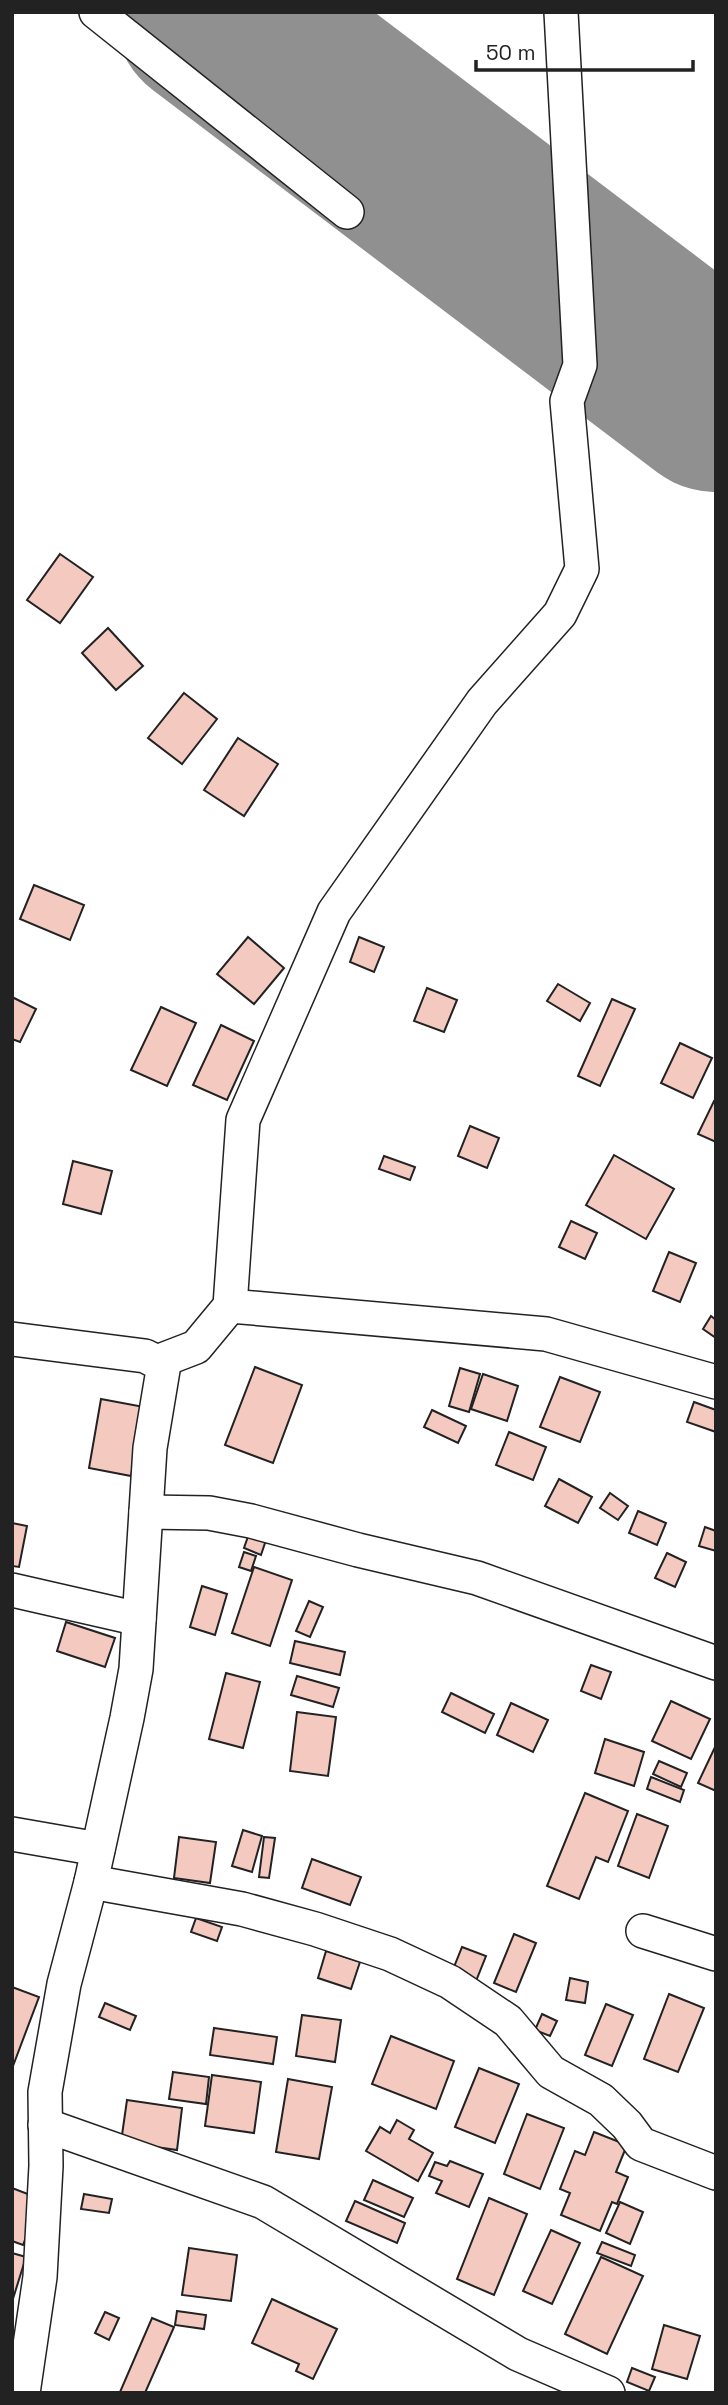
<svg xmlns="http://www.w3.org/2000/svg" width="728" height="2405" viewBox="0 0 728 2405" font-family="'Space Grotesk',sans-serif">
  <rect width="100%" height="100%" fill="#fff"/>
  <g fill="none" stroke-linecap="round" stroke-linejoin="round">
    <!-- runway -->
    <polyline stroke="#909090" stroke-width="196" points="212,12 716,394"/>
  </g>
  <!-- building -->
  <g fill="#f3c9c0" stroke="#222" stroke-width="2">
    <polygon points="60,554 93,577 60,623 27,600"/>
    <polygon points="108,628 143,666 116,690 82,653"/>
    <polygon points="184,693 217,719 182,764 148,738"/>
    <polygon points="238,738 278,764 244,816 204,790"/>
    <polygon points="34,885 84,905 70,940 20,919"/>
    <polygon points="248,937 284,968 254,1004 217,974"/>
    <polygon points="359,937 384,947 374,972 350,962"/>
    <polygon points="558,984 590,1003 580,1021 547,1001"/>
    <polygon points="427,988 457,1000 444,1032 414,1021"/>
    <polygon points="12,997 36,1009 20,1042 12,1039"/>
    <polygon points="612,999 635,1009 600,1086 578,1076"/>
    <polygon points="161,1007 196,1023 167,1086 131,1070"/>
    <polygon points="221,1025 254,1041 227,1100 193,1085"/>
    <polygon points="680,1043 712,1058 693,1098 661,1083"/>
    <polygon points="714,1101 716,1102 716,1142 698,1134"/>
    <polygon points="470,1126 499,1138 487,1168 458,1156"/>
    <polygon points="614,1155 674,1189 646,1239 586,1205"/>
    <polygon points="384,1156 415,1167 410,1180 379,1169"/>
    <polygon points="73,1161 112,1171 101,1214 63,1204"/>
    <polygon points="571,1221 597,1233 585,1259 559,1247"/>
    <polygon points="669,1252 696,1263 680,1302 653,1291"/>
    <polygon points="711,1316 716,1320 716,1338 703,1329"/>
    <polygon points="255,1367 302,1385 273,1463 225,1445"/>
    <polygon points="460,1368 480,1374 469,1412 449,1406"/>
    <polygon points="483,1374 518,1386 507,1421 471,1409"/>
    <polygon points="560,1377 600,1392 580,1442 540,1427"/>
    <polygon points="101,1399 144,1407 131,1476 89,1468"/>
    <polygon points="694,1402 716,1410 716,1432 687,1422"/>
    <polygon points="432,1410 466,1426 458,1443 424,1427"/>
    <polygon points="509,1432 546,1447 533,1480 496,1465"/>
    <polygon points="559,1479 592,1497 578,1523 545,1506"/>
    <polygon points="610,1493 628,1506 618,1520 600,1508"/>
    <polygon points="638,1511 666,1523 657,1545 629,1533"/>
    <polygon points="12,1523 27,1526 19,1567 12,1566"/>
    <polygon points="705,1527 716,1531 716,1551 699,1546"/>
    <polygon points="251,1528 268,1534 261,1555 244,1548"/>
    <polygon points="244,1552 256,1556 251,1571 239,1567"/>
    <polygon points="667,1553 686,1562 675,1587 655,1578"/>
    <polygon points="254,1567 292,1580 270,1646 232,1633"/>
    <polygon points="202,1586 227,1594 215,1635 190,1627"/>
    <polygon points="309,1601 323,1607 310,1637 296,1631"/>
    <polygon points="66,1622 115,1638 105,1667 57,1651"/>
    <polygon points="295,1641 345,1652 340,1675 290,1663"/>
    <polygon points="591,1665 611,1672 601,1699 581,1691"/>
    <polygon points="226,1673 260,1682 243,1748 209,1739"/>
    <polygon points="297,1676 339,1688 333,1707 291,1695"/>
    <polygon points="451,1693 494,1714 485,1733 442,1712"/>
    <polygon points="671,1701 710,1719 691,1759 652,1741"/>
    <polygon points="511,1703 548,1720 533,1752 497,1735"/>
    <polygon points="297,1712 336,1717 328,1776 290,1771"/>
    <polygon points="605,1739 644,1752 634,1786 595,1773"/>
    <polygon points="716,1745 716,1791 698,1783"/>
    <polygon points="659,1761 687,1773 681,1787 653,1774"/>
    <polygon points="651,1777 684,1790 680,1802 647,1789"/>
    <polygon points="585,1793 628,1811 608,1862 596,1857 579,1899 547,1886"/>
    <polygon points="637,1814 668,1826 649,1878 618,1866"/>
    <polygon points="243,1830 262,1836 252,1872 232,1866"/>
    <polygon points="179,1837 216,1842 210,1883 174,1878"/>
    <polygon points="264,1837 275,1838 269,1878 259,1877"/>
    <polygon points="312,1859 361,1877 350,1905 302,1888"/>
    <polygon points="196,1918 222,1927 217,1941 191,1932"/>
    <polygon points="514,1934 536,1943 516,1992 494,1983"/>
    <polygon points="462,1947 486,1956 476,1981 452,1972"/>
    <polygon points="326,1951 360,1962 351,1989 318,1978"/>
    <polygon points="570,1978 588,1982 585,2003 566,2000"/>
    <polygon points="12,1987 39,1997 13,2066 12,2065"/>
    <polygon points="669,1994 704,2008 678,2072 644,2059"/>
    <polygon points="105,2003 136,2016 130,2030 99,2017"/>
    <polygon points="606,2004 633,2015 612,2066 585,2055"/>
    <polygon points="542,2014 557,2021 550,2036 535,2030"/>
    <polygon points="302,2015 341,2020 335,2062 296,2056"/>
    <polygon points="214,2028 277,2037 273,2064 210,2055"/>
    <polygon points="391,2036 454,2061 436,2109 372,2084"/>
    <polygon points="479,2068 519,2084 495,2143 455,2127"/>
    <polygon points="173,2072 209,2077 206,2104 169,2099"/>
    <polygon points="212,2075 261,2082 254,2133 205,2126"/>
    <polygon points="288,2079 332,2087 319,2159 276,2152"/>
    <polygon points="127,2100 182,2108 177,2150 121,2142"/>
    <polygon points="527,2114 564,2128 540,2189 504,2174"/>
    <polygon points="397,2120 414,2130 409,2139 433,2153 418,2181 366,2151 380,2127 390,2133"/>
    <polygon points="594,2132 627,2145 616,2172 628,2177 617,2204 612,2202 600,2231 561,2215 570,2193 560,2189 575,2151 585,2155"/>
    <polygon points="450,2161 483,2174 469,2207 436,2193 442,2181 429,2176 435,2162 447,2166"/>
    <polygon points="373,2180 413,2198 404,2217 364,2200"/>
    <polygon points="12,2188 41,2199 23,2245 12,2241"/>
    <polygon points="84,2194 112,2199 109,2213 81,2209"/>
    <polygon points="489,2198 527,2214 494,2295 457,2279"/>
    <polygon points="355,2201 405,2223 397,2243 346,2221"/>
    <polygon points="620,2202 643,2212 630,2244 606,2233"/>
    <polygon points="551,2230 580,2243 552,2304 523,2291"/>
    <polygon points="602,2242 635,2255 631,2266 597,2253"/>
    <polygon points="189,2248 237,2255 231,2301 182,2295"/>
    <polygon points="12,2253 26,2257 12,2302"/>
    <polygon points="601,2257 643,2276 607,2354 565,2334"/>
    <polygon points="272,2299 337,2329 313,2379 296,2371 299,2364 252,2343"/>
    <polygon points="177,2311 206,2315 204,2329 175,2325"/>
    <polygon points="105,2312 119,2318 109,2340 95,2333"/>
    <polygon points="152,2318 174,2327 145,2393 122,2393 120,2392"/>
    <polygon points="664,2325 700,2336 687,2379 652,2369"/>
    <polygon points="632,2368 655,2377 649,2391 627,2382"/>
  </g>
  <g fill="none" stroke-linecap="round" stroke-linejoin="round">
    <!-- minor casing -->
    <g stroke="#222" stroke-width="36">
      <g id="minor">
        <polyline points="96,12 347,212"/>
        <polyline points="230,1306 546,1334 716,1382"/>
        <polyline points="12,1339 145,1356 157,1362 163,1370 150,1448 136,1669 127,1718 91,1882 64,1984 45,2092 46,2166 40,2277 23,2393"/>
        <polyline points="157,1362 196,1347 230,1306 243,1120 334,912 482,702 560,614 582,569 567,401 580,365 561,12"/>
        <polyline points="146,1512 209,1513 251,1521 358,1550 477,1578 716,1663"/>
        <polyline points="12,1590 139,1619"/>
        <polyline points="12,1834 98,1849"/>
        <polyline points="91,1882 242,1909 315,1929 390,1954 450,1982 508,2021 551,2072 601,2100 627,2125 641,2144 716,2173"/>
        <polyline points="643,1931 716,1954"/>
        <polyline points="45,2125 263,2202 518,2354 608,2393"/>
      </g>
    </g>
    <!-- minor -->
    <use href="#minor" stroke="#fff" stroke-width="33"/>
  </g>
  <!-- border -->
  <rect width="728" height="2405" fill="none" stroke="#222222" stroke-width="28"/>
  <!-- scale -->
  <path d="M476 60v10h217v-10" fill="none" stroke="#222222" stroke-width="3.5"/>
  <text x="486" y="60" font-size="21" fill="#222222" stroke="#ffffff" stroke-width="5" paint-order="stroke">50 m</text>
</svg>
